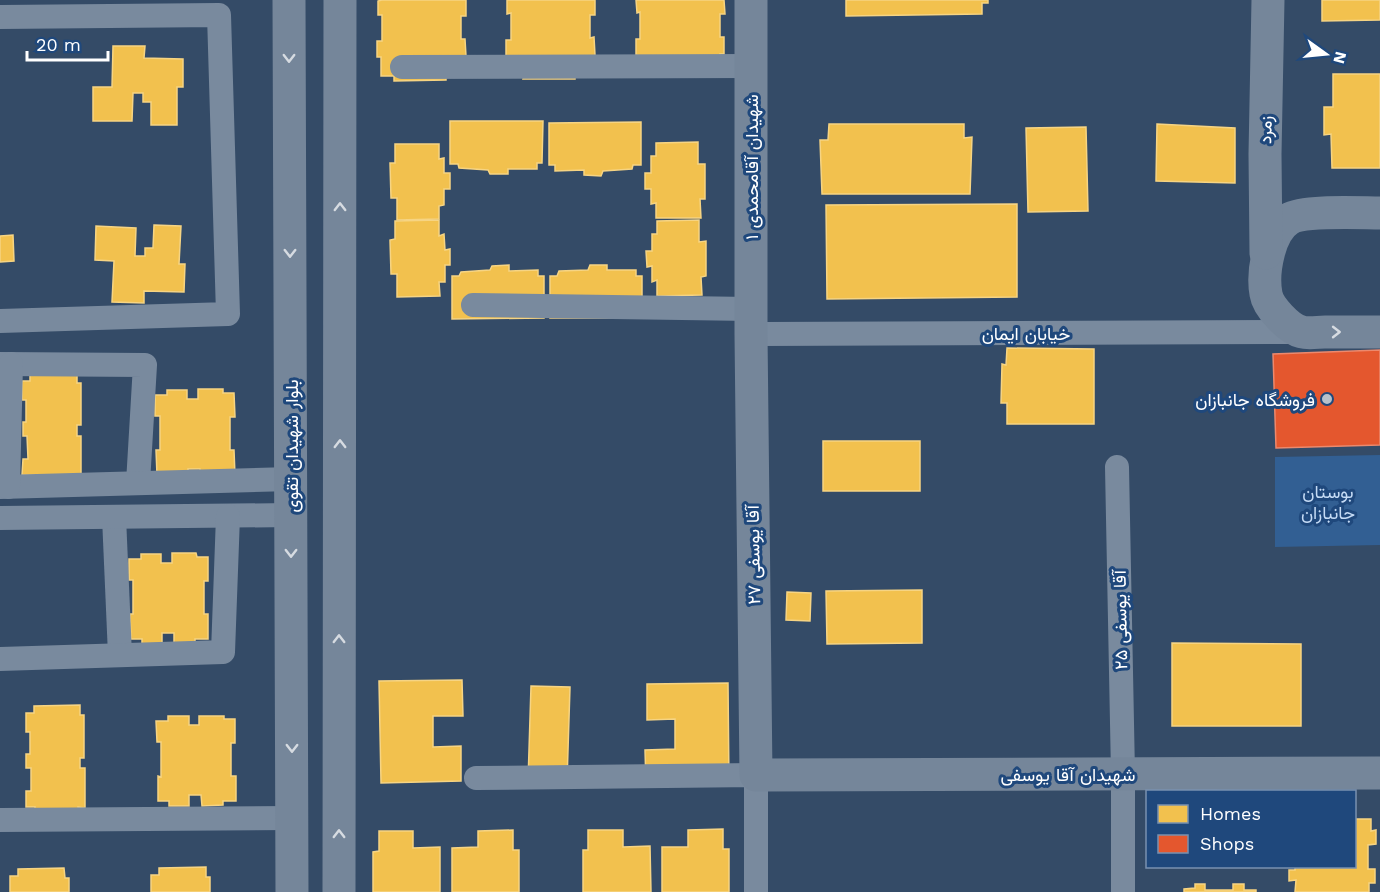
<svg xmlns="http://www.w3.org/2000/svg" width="1380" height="892" viewBox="0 0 1380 892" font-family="'Work Sans',Vazirmatn,sans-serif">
  <rect width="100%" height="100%" fill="#344b67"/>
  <!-- green -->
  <polygon fill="#325f93" points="1380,455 1380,545 1275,547 1275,457"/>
  <!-- homes -->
  <g fill="#f2c14e" stroke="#f6d483" stroke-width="1.5">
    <polygon points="382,0 466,0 466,16 461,16 461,39 465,39 466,56 446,75 446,80 394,81 394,76 381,76 381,57 377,57 377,41 382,41 382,15 378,15 378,1"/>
    <polygon points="507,0 595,0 595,15 590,15 590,38 594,37 595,55 575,74 575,79 523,79 524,75 506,56 506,40 511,40 511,13 507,14"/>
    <polygon points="636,0 724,0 725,14 720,14 720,37 724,37 724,54 720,54 720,73 636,55 636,39 640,39 640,12 637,13"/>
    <polygon points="846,0 988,0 988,3 982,3 982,14 846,16"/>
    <polygon points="1322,0 1380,0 1380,20 1322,21"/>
    <polygon points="113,46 145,46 144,58 183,59 183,87 177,87 177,125 151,125 151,102 143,102 143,93 133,93 132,121 93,121 93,87 112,87"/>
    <polygon points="1333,74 1380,74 1380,168 1332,168 1331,134 1324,135 1324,107 1333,107"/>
    <polygon points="450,121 543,121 542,163 537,163 537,169 508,169 508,174 490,174 488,170 459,168 458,164 450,164"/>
    <polygon points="641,122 641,165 633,165 632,169 603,171 601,176 584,175 584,170 555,171 555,165 549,165 549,123"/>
    <polygon points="829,124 964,124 964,138 972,137 970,194 822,194 820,140 828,140"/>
    <polygon points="1157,124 1235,128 1235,183 1156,181"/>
    <polygon points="1086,127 1088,211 1028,212 1026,128"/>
    <polygon points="698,142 698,164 705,164 705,199 700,199 701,218 656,218 656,203 651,204 651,189 645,189 645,173 651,173 651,156 656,156 656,143"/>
    <polygon points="395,144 439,144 439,159 444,158 444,173 450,173 450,189 444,189 444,205 439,206 439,219 397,220 397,198 391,198 390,163 395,163"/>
    <polygon points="1017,204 1017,297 827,299 826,205"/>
    <polygon points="439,220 439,236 444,234 445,250 450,249 450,265 445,265 445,282 439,282 440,296 397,297 397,274 391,274 390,240 395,239 395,221"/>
    <polygon points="699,220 699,242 706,241 706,276 701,277 702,295 657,296 657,280 652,282 652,266 647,267 646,251 652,251 652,234 657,234 657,221"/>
    <polygon points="154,225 181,226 179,264 185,264 184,292 144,291 144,303 112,302 114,261 95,260 96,226 136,228 135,256 145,256 145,248 153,248"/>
    <polygon points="13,235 14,261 0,262 0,236"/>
    <polygon points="509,265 509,271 538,270 538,276 544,276 544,318 452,319 452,276 459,276 461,272 490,270 492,266"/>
    <polygon points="590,265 607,265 607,270 636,270 636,276 642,276 642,318 550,318 550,276 557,276 559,271 588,270"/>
    <polygon points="1007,348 1094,349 1094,424 1007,424 1007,403 1001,403 1002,364 1006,365"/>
    <polygon points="30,373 77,373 77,383 81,383 81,425 77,425 77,436 81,436 81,475 22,475 23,459 28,459 27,436 23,436 23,422 26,422 26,400 22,400 22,381 30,381"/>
    <polygon points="198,389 223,389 223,393 234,393 235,417 230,417 230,450 234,450 235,475 201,479 200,469 188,469 188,480 157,475 156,450 160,450 160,416 155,416 155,395 167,395 167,390 187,390 187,399 198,399"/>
    <rect x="823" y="441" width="97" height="50"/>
    <polygon points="172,553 196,553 197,557 208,557 208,581 204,581 204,614 208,614 208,639 195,639 195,643 174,643 174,633 162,633 162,644 142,644 142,639 131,639 130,614 133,614 133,580 129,580 129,559 141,559 141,554 161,554 161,563 172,563"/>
    <polygon points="922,590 922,643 827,644 826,591"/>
    <polygon points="787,592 811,593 810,621 786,620"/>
    <polygon points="1172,643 1301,644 1301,726 1172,726"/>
    <polygon points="462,680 463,716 433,716 433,747 461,746 461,781 381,783 379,681"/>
    <polygon points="728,683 729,784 646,785 645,750 675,749 675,719 647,720 647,684"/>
    <polygon points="531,686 570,687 567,782 528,782"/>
    <polygon points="80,705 80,715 84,715 84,758 80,758 80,768 85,768 85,808 78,807 78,815 35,815 35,807 26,807 26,791 31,791 31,768 26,768 26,754 30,754 30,732 26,732 26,713 34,713 34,706"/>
    <polygon points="168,716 189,716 189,725 199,725 199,716 224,716 224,719 235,719 235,743 231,743 231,776 236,776 236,801 223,801 223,805 202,806 201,795 189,795 189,806 169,806 169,801 158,801 158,776 161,777 161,742 157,742 156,721 168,721"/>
    <polygon points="1354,819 1371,819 1371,831 1376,830 1376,844 1368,845 1368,869 1375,869 1375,883 1369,883 1369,892 1295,892 1296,880 1289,881 1289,870 1295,870 1295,866 1354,866"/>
    <polygon points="723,829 723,849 729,849 729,892 662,892 662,847 688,847 688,830"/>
    <polygon points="513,830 513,850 519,850 519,892 452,892 452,848 478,847 478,831"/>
    <polygon points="588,830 623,830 623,847 650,846 651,892 583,892 583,850 588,850"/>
    <polygon points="379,831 413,831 413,848 440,847 440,892 373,892 373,852 379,851"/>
    <polygon points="206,867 206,877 210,877 210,892 151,892 151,875 159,875 159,868"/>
    <polygon points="64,868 65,878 69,878 69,892 10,892 10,876 18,876 18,869"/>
    <polygon points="1195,884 1205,884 1205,890 1233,890 1233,884 1244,884 1244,890 1256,890 1256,892 1184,892 1184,889 1195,888"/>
  </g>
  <!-- shops -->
  <polygon fill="#e4572e" stroke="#ec896d" stroke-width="1.5" points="1380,350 1380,445 1276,448 1273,354"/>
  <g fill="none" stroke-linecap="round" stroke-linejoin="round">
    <!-- street -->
    <g stroke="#798a9e" stroke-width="24">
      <polyline points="0,17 219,15 228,314 0,321"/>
      <polyline points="402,67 751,66"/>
      <polyline points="473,305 751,309"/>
      <polyline points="751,334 1301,332"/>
      <polyline points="0,364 145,365 138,483"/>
      <polyline points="1117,467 1123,774 1123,892"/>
      <polyline points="0,487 291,479"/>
      <polyline points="8,487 11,364"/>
      <polyline points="114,517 120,655"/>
      <polyline points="0,518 291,515"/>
      <polyline points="0,659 223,652 228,516"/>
      <polyline points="476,778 756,775 756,892"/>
      <polyline points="0,820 292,818"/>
    </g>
    <!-- secondary -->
    <g stroke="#75869a" stroke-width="33">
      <polyline points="289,0 292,892"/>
      <polyline points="751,0 751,334 756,775 1380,773"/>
      <path d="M1380,213C1360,213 1304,210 1289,219C1269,231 1262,272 1266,294C1268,307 1289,329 1302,332C1309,334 1318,332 1325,332C1343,332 1362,332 1380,332"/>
      <polyline points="1266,253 1265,154 1268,0"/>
      <polyline points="339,892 340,0"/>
    </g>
  </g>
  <!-- one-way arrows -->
  <defs><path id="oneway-chevron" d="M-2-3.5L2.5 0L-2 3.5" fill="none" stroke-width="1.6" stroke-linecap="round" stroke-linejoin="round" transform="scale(1.5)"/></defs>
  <g stroke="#d6dbe1">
    <use href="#oneway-chevron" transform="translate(289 58) rotate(90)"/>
    <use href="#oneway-chevron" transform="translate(340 207) rotate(-90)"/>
    <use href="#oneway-chevron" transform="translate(290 253) rotate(90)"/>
    <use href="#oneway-chevron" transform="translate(1336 332)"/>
    <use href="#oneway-chevron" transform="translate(340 444) rotate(-90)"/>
    <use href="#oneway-chevron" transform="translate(291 553) rotate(90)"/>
    <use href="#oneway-chevron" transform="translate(339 639) rotate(-90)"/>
    <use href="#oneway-chevron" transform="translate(292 748) rotate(90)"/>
    <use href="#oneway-chevron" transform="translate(339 834) rotate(-90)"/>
  </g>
  <!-- markers -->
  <circle fill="#b8c0ca" stroke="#1f487c" stroke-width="2" cx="1327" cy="399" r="6"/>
  <g text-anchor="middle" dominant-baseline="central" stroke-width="6" stroke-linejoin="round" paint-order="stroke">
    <!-- street labels -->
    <g font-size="18" fill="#fff" stroke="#1f487c">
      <text transform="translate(1265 130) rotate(-89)">زمرد</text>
      <text transform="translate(751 167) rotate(-90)">شهیدان آقامحمدی ۱</text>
      <text x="1026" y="333">خیابان ایمان</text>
      <text transform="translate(291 446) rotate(-90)">بلوار شهیدان تقوی</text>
      <text transform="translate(753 555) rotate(-91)">آقا یوسفی ۲۷</text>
      <text transform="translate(1120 620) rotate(-91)">آقا یوسفی ۲۵</text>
      <text x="1068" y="774">شهیدان آقا یوسفی</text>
    </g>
    <!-- poi labels -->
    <g font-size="18" fill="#fff" stroke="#1f487c" text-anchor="end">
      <text x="1315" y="399">فروشگاه جانبازان</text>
    </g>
    <!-- park labels -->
    <g font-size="18" fill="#c5dbf5" stroke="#1f487c">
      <text x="1328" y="491">بوستان<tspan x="1328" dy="21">جانبازان</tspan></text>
    </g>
  </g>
  <!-- legend -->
  <rect x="1146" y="790" width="210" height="78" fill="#1f487c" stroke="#7991b0" stroke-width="1.5"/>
  <rect x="1158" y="805" width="30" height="18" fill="#f2c14e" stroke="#7991b0" stroke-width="1.5"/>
  <text x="1200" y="820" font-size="18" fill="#ffffff">Homes</text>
  <rect x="1158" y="835" width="30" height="18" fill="#e4572e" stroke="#7991b0" stroke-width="1.5"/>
  <text x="1200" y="850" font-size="18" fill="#ffffff">Shops</text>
  <!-- north arrow -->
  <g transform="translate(1326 54) rotate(105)" stroke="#1f487c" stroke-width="4.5" paint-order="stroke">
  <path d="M0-4.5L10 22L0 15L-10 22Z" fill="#ffffff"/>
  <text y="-9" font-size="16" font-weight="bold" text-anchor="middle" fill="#ffffff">N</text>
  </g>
  <!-- scale -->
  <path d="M27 51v9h81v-9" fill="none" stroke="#ffffff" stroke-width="3"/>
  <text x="36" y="51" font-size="18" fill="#ffffff" stroke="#1f487c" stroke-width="4.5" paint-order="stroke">20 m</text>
</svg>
